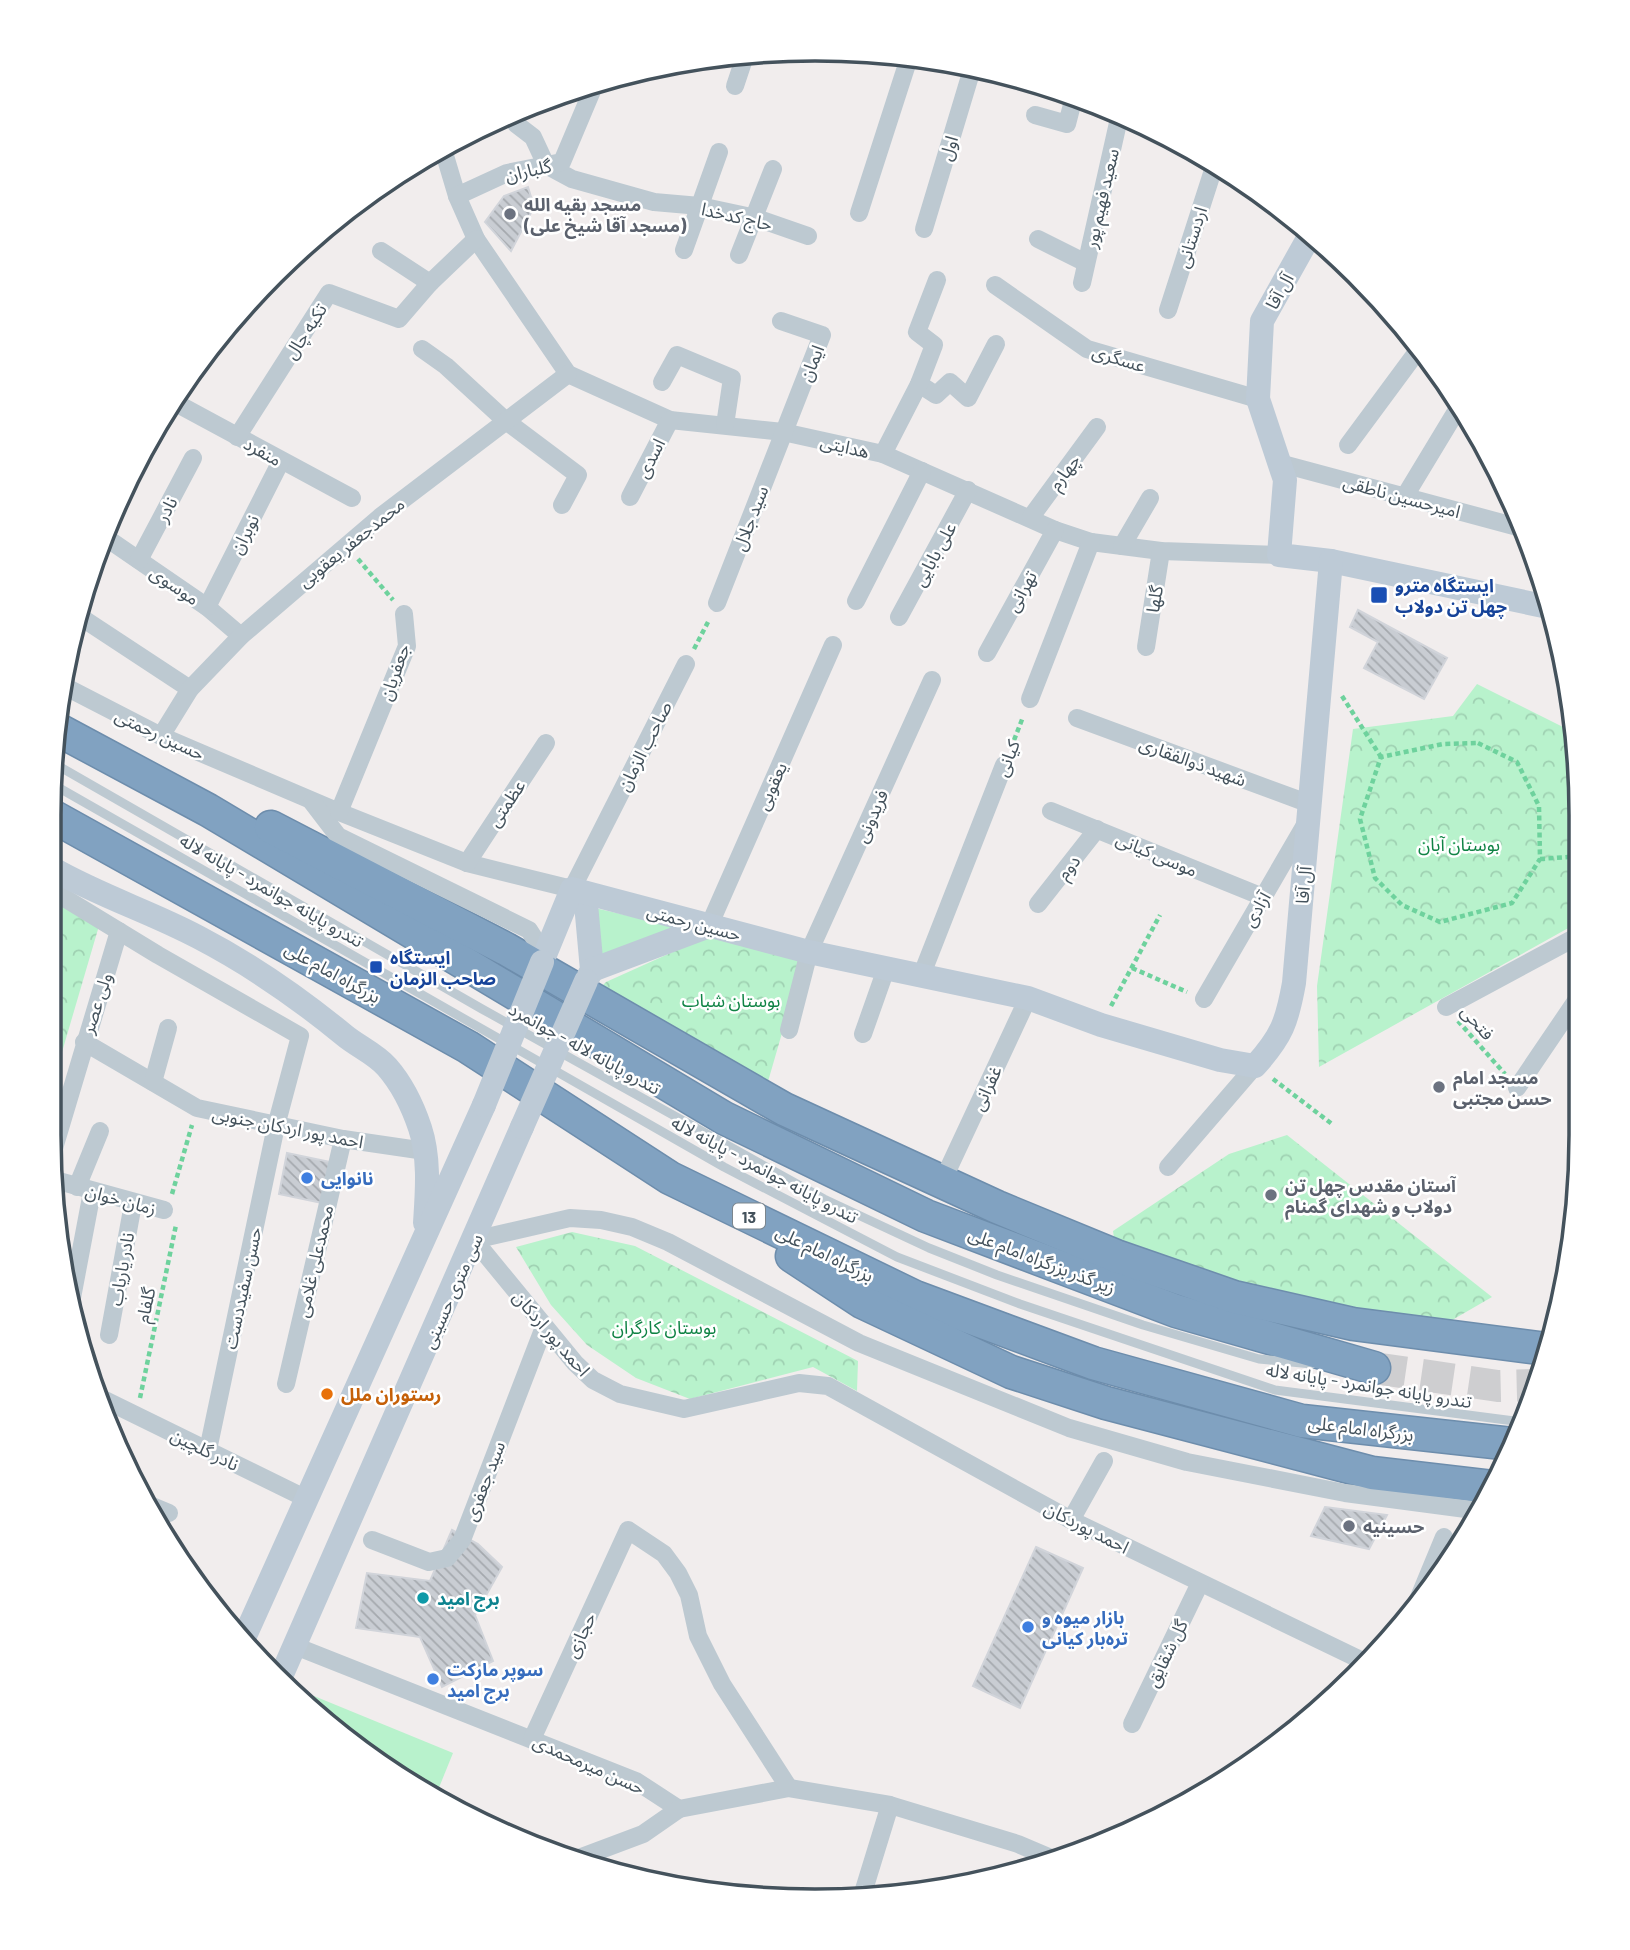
<svg xmlns="http://www.w3.org/2000/svg" width="1630" height="1950" viewBox="0 0 1630 1950" font-family="Barlow,'Noto Sans Arabic',sans-serif">
  <defs>
    <pattern id="park-crowns" width="20" height="18" patternUnits="userSpaceOnUse" patternTransform="scale(1.75)"><rect width="20" height="18" fill="#b8f2cc"/><path d="M2 6a3 3 0 1 1 6 0M12 15a3 3 0 1 1 6 0" fill="none" stroke="#9fd1b2"/></pattern>
    <pattern id="building-back-hatch" width="6" height="6" patternUnits="userSpaceOnUse" patternTransform="scale(1.75)"><rect width="6" height="6" fill="#c9cdd3"/><path d="M-1 5l2 2M0 0l6 6M5-1l2 2" fill="none" stroke="#a5a9ae"/></pattern>
  </defs>
  <rect width="100%" height="100%" fill="#f1eded"/>
  <!-- green -->
  <g fill="#b8f2cc">
    <polygon points="595,908 677,927 600,963"/>
    <polygon points="314,1696 453,1753 436,1795 390,1772 309,1706"/>
  </g>
  <!-- park -->
  <g fill="url(#park-crowns)">
    <polygon points="1477,684 1573,732 1581,815 1581,921 1319,1067 1317,986 1353,729 1453,716"/>
    <polygon points="53,889 101,919 50,1093"/>
    <polygon points="706,937 804,957 767,1085 598,990 606,982"/>
    <polygon points="1287,1135 1492,1297 1447,1323 1304,1308 1117,1258 1113,1231 1229,1154"/>
    <polygon points="572,1232 635,1246 858,1361 857,1391 813,1367 690,1399 636,1378 587,1345 551,1305 516,1247"/>
  </g>
  <!-- building -->
  <g fill="url(#building-back-hatch)" stroke="#d1d4da" stroke-width="2">
    <polygon points="528,187 534,207 511,251 485,222 504,196"/>
    <polygon points="1358,610 1447,658 1424,699 1364,668 1378,642 1350,627"/>
    <polygon points="287,1153 335,1163 327,1204 279,1194"/>
    <polygon points="1325,1507 1387,1515 1369,1549 1311,1536"/>
    <polygon points="452,1530 478,1544 502,1567 475,1615 493,1661 442,1687 420,1637 356,1628 367,1573 430,1581"/>
    <polygon points="1036,1547 1083,1568 1020,1708 973,1686"/>
  </g>
  <g fill="none" stroke-linecap="round" stroke-linejoin="round">
    <!-- highway-tunnel -->
    <polyline stroke="#ceced0" stroke-width="32" stroke-dasharray="32 16" stroke-linecap="butt" points="1374,1368 1498,1386 1538,1385"/>
    <!-- highway casing -->
    <g stroke="#6d8dac" stroke-width="35">
      <g id="highway">
        <polyline points="55,728 208,810 724,1118 926,1216 1176,1311 1374,1368"/>
        <polyline points="54,817 468,1047 670,1178 915,1297 1093,1363 1302,1421 1512,1444"/>
        <polyline points="271,827 506,949 784,1109 997,1207 1116,1256 1234,1297 1353,1324 1547,1349"/>
        <polyline points="792,1256 862,1302 1011,1372 1106,1403 1372,1473 1492,1487"/>
      </g>
    </g>
    <!-- path -->
    <g stroke="#6ed29d" stroke-width="4.5" stroke-dasharray="5 3.5" stroke-linecap="butt">
      <polyline points="358,559 393,600"/>
      <polyline points="694,649 709,620"/>
      <polyline points="1342,696 1381,757"/>
      <polygon points="1478,743 1517,762 1539,806 1540,859 1512,903 1440,922 1402,905 1375,878 1360,819 1381,757 1443,744"/>
      <polyline points="1011,748 1023,717"/>
      <polyline points="1540,859 1581,856"/>
      <polyline points="1132,968 1187,992"/>
      <polyline points="1111,1006 1160,915"/>
      <polyline points="1458,1021 1505,1074"/>
      <polyline points="1273,1079 1332,1124"/>
      <polyline points="172,1194 192,1125"/>
      <polyline points="140,1398 176,1225"/>
    </g>
    <!-- lane -->
    <g stroke="#bdc9d1" stroke-width="9">
      <polyline points="55,764 482,1009 824,1199 929,1248 997,1275 1143,1325 1259,1359 1312,1364"/>
      <polyline points="54,785 724,1167 897,1257 1020,1304 1275,1390 1522,1422"/>
    </g>
    <!-- street -->
    <g stroke="#bdc9d1" stroke-width="18">
      <polyline points="735,86 745,56"/>
      <polyline points="517,110 516,124 533,137 546,165 572,179 654,202 700,206 756,218 808,236"/>
      <polyline points="1035,115 1067,124 1074,97"/>
      <polyline points="443,149 457,196 476,239 568,374 670,420 783,432 883,454 1055,530 1091,542 1161,551 1279,555"/>
      <polyline points="457,196 507,173 562,162 594,86"/>
      <polyline points="859,213 909,58"/>
      <polyline points="924,229 973,66"/>
      <polyline points="1038,239 1086,263"/>
      <polyline points="684,250 719,152"/>
      <polyline points="381,251 430,283"/>
      <polyline points="739,255 773,169"/>
      <polyline points="1082,283 1120,114"/>
      <polyline points="995,285 1087,349 1258,399"/>
      <polyline points="1168,310 1215,164"/>
      <polyline points="422,349 446,366 506,421 578,475 562,505"/>
      <polyline points="662,382 677,355 732,378 725,425"/>
      <polyline points="919,384 936,395 950,382 968,398 996,344"/>
      <polyline points="174,402 352,498"/>
      <polyline points="237,437 329,293 399,319 430,283 476,239"/>
      <polyline points="1348,445 1419,349"/>
      <polyline points="883,454 919,384 934,345 917,332 937,280"/>
      <polyline points="1279,463 1525,529"/>
      <polyline points="1405,496 1460,405"/>
      <polyline points="630,497 670,420"/>
      <polyline points="1031,517 1097,427"/>
      <polyline points="105,537 207,607 241,636"/>
      <polyline points="1122,546 1150,498"/>
      <polyline points="139,560 193,458"/>
      <polyline points="856,601 922,471"/>
      <polyline points="717,603 822,335 781,321"/>
      <polyline points="207,607 281,461"/>
      <polyline points="76,614 190,689"/>
      <polyline points="899,617 968,490"/>
      <polyline points="1146,647 1161,551"/>
      <polyline points="987,653 1055,530"/>
      <polyline points="62,685 161,736 339,812 467,863 572,889 686,664"/>
      <polyline points="1030,699 1091,542"/>
      <polyline points="1077,718 1310,804"/>
      <polyline points="161,736 190,689 241,636 380,517 568,374"/>
      <polyline points="312,802 338,836 529,930 545,955"/>
      <polyline points="1051,811 1263,897"/>
      <polyline points="339,812 407,646 404,614"/>
      <polyline points="467,863 546,743"/>
      <polyline points="53,891 158,955 300,1036 276,1126 208,1450"/>
      <polyline points="1038,904 1097,829"/>
      <polyline points="709,926 833,645"/>
      <polyline points="922,974 1004,765"/>
      <polyline points="1204,999 1305,825"/>
      <polyline points="1446,1007 1580,935"/>
      <polyline points="789,1030 809,952 932,680"/>
      <polyline points="863,1034 887,966"/>
      <polyline points="84,1042 197,1108 343,1139 425,1151"/>
      <polyline points="153,1082 168,1028"/>
      <polyline points="1517,1088 1580,995"/>
      <polyline points="52,1155 119,931"/>
      <polyline points="1168,1167 1255,1066"/>
      <polyline points="944,1178 1028,998"/>
      <polyline points="55,1180 164,1210"/>
      <polyline points="77,1187 100,1131"/>
      <polyline points="71,1303 92,1192"/>
      <polyline points="109,1335 133,1204"/>
      <polyline points="286,1384 343,1139"/>
      <polyline points="103,1399 307,1499"/>
      <polyline points="145,1503 169,1513"/>
      <polyline points="1071,1520 1104,1461"/>
      <polyline points="372,1540 429,1562 447,1558 462,1540 544,1327"/>
      <polyline points="1415,1607 1444,1537"/>
      <polyline points="295,1646 636,1781 679,1809 789,1788 890,1805 1018,1844 1051,1858"/>
      <polyline points="1367,1663 1071,1520 828,1386 799,1383 684,1409 620,1394 593,1380 575,1363 474,1240 570,1218 601,1220 632,1227 668,1242 859,1343 1069,1428 1187,1462 1345,1493 1481,1511"/>
      <polyline points="1132,1724 1200,1583"/>
      <polyline points="532,1739 628,1530 664,1554 678,1573 689,1595 698,1636 722,1684 789,1788"/>
      <polyline points="571,1861 643,1834 679,1809"/>
      <polyline points="862,1896 890,1805"/>
    </g>
    <!-- secondary -->
    <g stroke="#bdcad6" stroke-width="24">
      <polyline points="1310,235 1262,321 1258,399 1285,480 1279,555 1331,561 1548,607"/>
      <path d="M53,869C100,896 151,912 198,937C250,964 299,998 344,1035C357,1046 376,1054 387,1067C401,1083 413,1107 420,1128C430,1158 427,1192 425,1223"/>
      <polyline points="585,893 592,970 586,981"/>
      <path d="M542,962L572,889L809,952L1028,998L1101,1025L1220,1060L1255,1066C1282,1036 1287,1022 1294,983L1331,561"/>
      <polyline points="592,970 709,926"/>
      <polyline points="244,1638 484,1105"/>
      <polyline points="279,1681 522,1127"/>
    </g>
    <!-- highway -->
    <use href="#highway" stroke="#81a2c1" stroke-width="32"/>
    <!-- secondary-bridge -->
    <g stroke="#bdcad6" stroke-width="24">
      <polyline points="484,1105 542,962"/>
      <polyline points="522,1127 586,981"/>
    </g>
  </g>
  <!-- markers -->
  <g fill="#6b7280" stroke="#fff" stroke-width="2.5">
    <circle cx="510" cy="214" r="7"/>
    <circle cx="1439" cy="1087" r="7"/>
    <circle cx="1271" cy="1195" r="7"/>
    <circle cx="1349" cy="1526" r="7"/>
  </g>
  <g fill="#1a4fb4" stroke="#fff" stroke-width="2.5">
    <rect x="1370" y="586" width="18" height="18" rx="3.5"/>
    <rect x="369" y="960" width="14" height="14" rx="3.5"/>
  </g>
  <g fill="#3f7fe0" stroke="#fff" stroke-width="2.5">
    <circle cx="307" cy="1178" r="7"/>
    <circle cx="1028" cy="1627" r="7"/>
    <circle cx="433" cy="1679" r="7"/>
  </g>
  <circle fill="#e8710a" stroke="#fff" stroke-width="2.5" cx="327" cy="1394" r="7"/>
  <circle fill="#0f9aa8" stroke="#fff" stroke-width="2.5" cx="423" cy="1598" r="7"/>
  <g text-anchor="middle" dominant-baseline="central" stroke-width="5" stroke-linejoin="round" paint-order="stroke">
    <!-- shield labels -->
    <rect fill="#fff" stroke="#7c868d" stroke-width="2" x="733" y="1203.5" width="32" height="25" rx="5"/>
    <g font-size="16" font-weight="bold" fill="#44525c">
      <text x="749" y="1216">13</text>
    </g>
    <!-- street labels -->
    <g font-size="18" fill="#44525c" stroke="#fff">
      <text transform="translate(948 148) rotate(-73)">اول</text>
      <text transform="translate(528 170) rotate(-13)">گلباران</text>
      <text transform="translate(1101 198) rotate(-77)">سعید فهیم پور</text>
      <text transform="translate(737 216) rotate(13)">حاج کدخدا</text>
      <text transform="translate(1191 237) rotate(-72)">اردستانی</text>
      <text transform="translate(1279 291) rotate(-61)">آل آقا</text>
      <text transform="translate(305 331) rotate(-57)">تکیه چال</text>
      <text transform="translate(1119 358) rotate(17)">عسگری</text>
      <text transform="translate(811 363) rotate(-68)">ایمان</text>
      <text transform="translate(845 446) rotate(13)">هدایتی</text>
      <text transform="translate(263 451) rotate(29)">منفرد</text>
      <text transform="translate(650 458) rotate(-63)">اسدی</text>
      <text transform="translate(1064 472) rotate(-54)">چهارم</text>
      <text transform="translate(1402 496) rotate(15)">امیرحسین ناطقی</text>
      <text transform="translate(166 509) rotate(-62)">نادر</text>
      <text transform="translate(750 518) rotate(-69)">سید جلال</text>
      <text transform="translate(244 534) rotate(-63)">نوبران</text>
      <text transform="translate(351 542) rotate(-39)">محمدجعفر یعقوبی</text>
      <text transform="translate(934 554) rotate(-61)">علی بابایی</text>
      <text transform="translate(175 585) rotate(34)">موسوی</text>
      <text transform="translate(1021 591) rotate(-61)">تهرانی</text>
      <text transform="translate(1154 599) rotate(-81)">گلها</text>
      <text transform="translate(394 672) rotate(-71)">جعفریان</text>
      <text transform="translate(160 734) rotate(25)">حسین رحمتی</text>
      <text transform="translate(644 746) rotate(-63)">صاحب الزمان</text>
      <text transform="translate(1007 758) rotate(-69)">کیانی</text>
      <text transform="translate(1193 761) rotate(20)">شهید ذوالفقاری</text>
      <text transform="translate(771 786) rotate(-66)">یعقوبی</text>
      <text transform="translate(506 803) rotate(-56)">عظمتی</text>
      <text transform="translate(871 816) rotate(-66)">فریدونی</text>
      <text transform="translate(1157 854) rotate(23)">موسی کیانی</text>
      <text transform="translate(1068 867) rotate(-52)">دوم</text>
      <text transform="translate(1303 885) rotate(-85)">آل آقا</text>
      <text transform="translate(272 890) rotate(30)">تندرو پایانه جوانمرد - پایانه لاله</text>
      <text transform="translate(1256 909) rotate(-60)">آزادی</text>
      <text transform="translate(694 922) rotate(15)">حسین رحمتی</text>
      <text transform="translate(333 972) rotate(29)">بزرگراه امام علی</text>
      <text transform="translate(96 1003) rotate(-72)">ولی عصر</text>
      <text transform="translate(1478 1022) rotate(49)">فتحی</text>
      <text transform="translate(585 1048) rotate(29)">تندرو پایانه لاله - جوانمرد</text>
      <text transform="translate(986 1088) rotate(-65)">غفرانی</text>
      <text transform="translate(288 1127) rotate(11)">احمد پور اردکان جنوبی</text>
      <text transform="translate(765 1169) rotate(28)">تندرو پایانه جوانمرد - پایانه لاله</text>
      <text transform="translate(121 1199) rotate(15)">زمان خوان</text>
      <text transform="translate(825 1253) rotate(26)">بزرگراه امام علی</text>
      <text transform="translate(1042 1260) rotate(21)">زیر گذر بزرگراه امام علی</text>
      <text transform="translate(314 1261) rotate(-77)">محمدعلی غلامی</text>
      <text transform="translate(121 1269) rotate(-80)">نادر یاریاب</text>
      <text transform="translate(242 1288) rotate(-78)">حسن سفیددست</text>
      <text transform="translate(452 1291) rotate(-66)">سی متری حسینی</text>
      <text transform="translate(145 1305) rotate(-78)">گلفام</text>
      <text transform="translate(552 1333) rotate(49)">احمد پور اردکان</text>
      <text transform="translate(1369 1385) rotate(9)">تندرو پایانه جوانمرد - پایانه لاله</text>
      <text transform="translate(1361 1428) rotate(7)">بزرگراه امام علی</text>
      <text transform="translate(205 1449) rotate(26)">نادر گلچین</text>
      <text transform="translate(484 1481) rotate(-69)">سید جعفری</text>
      <text transform="translate(1087 1527) rotate(27)">احمد پوردکان</text>
      <text transform="translate(580 1635) rotate(-65)">حجازی</text>
      <text transform="translate(1166 1653) rotate(-64)">گل شقایق</text>
      <text transform="translate(589 1764) rotate(24)">حسن میرمحمدی</text>
    </g>
    <!-- worship labels -->
    <g font-size="18" font-weight="bold" fill="#5b616d" stroke="#fff" text-anchor="start">
      <text x="524" y="204">مسجد بقیه الله<tspan x="524" dy="21">(مسجد آقا شیخ علی)</tspan></text>
      <text x="1453" y="1077">مسجد امام<tspan x="1453" dy="21">حسن مجتبی</tspan></text>
      <text x="1285" y="1185">آستان مقدس چهل تن<tspan x="1285" dy="21">دولاب و شهدای گمنام</tspan></text>
      <text x="1363" y="1526">حسینیه</text>
    </g>
    <!-- transit labels -->
    <g font-size="18" font-weight="bold" fill="#164399" stroke="#fff" text-anchor="start">
      <text x="1395" y="585">ایستگاه مترو<tspan x="1395" dy="21">چهل تن دولاب</tspan></text>
      <text x="390" y="957">ایستگاه<tspan x="390" dy="21">صاحب الزمان</tspan></text>
    </g>
    <!-- park labels -->
    <g font-size="18" fill="#108345" stroke="#fff">
      <text x="1459" y="844">بوستان آبان</text>
      <text x="731" y="1000">بوستان شباب</text>
      <text x="664" y="1327">بوستان کارگران</text>
    </g>
    <!-- shop labels -->
    <g font-size="18" font-weight="bold" fill="#366cbe" stroke="#fff" text-anchor="start">
      <text x="321" y="1178">نانوایی</text>
      <text x="1042" y="1617">بازار میوه و<tspan x="1042" dy="21">تره‌بار کیانی</tspan></text>
      <text x="447" y="1669">سوپر مارکت<tspan x="447" dy="21">برج امید</tspan></text>
    </g>
    <!-- food labels -->
    <g font-size="18" font-weight="bold" fill="#c56008" stroke="#fff" text-anchor="start">
      <text x="341" y="1394">رستوران ملل</text>
    </g>
    <!-- culture labels -->
    <g font-size="18" font-weight="bold" fill="#0d838f" stroke="#fff" text-anchor="start">
      <text x="437" y="1598">برج امید</text>
    </g>
  </g>
  <!-- crop -->
  <path d="M0 0H1630V1950H0ZM815 61H815A754 754 0 0 1 1569 815V1135A754 754 0 0 1 815 1889H815A754 754 0 0 1 61 1135V815A754 754 0 0 1 815 61Z" fill="#fff" fill-rule="evenodd"/>
  <path fill="none" stroke="#44525c" stroke-width="3.5" d="M815 61H815A754 754 0 0 1 1569 815V1135A754 754 0 0 1 815 1889H815A754 754 0 0 1 61 1135V815A754 754 0 0 1 815 61Z"/>
</svg>
